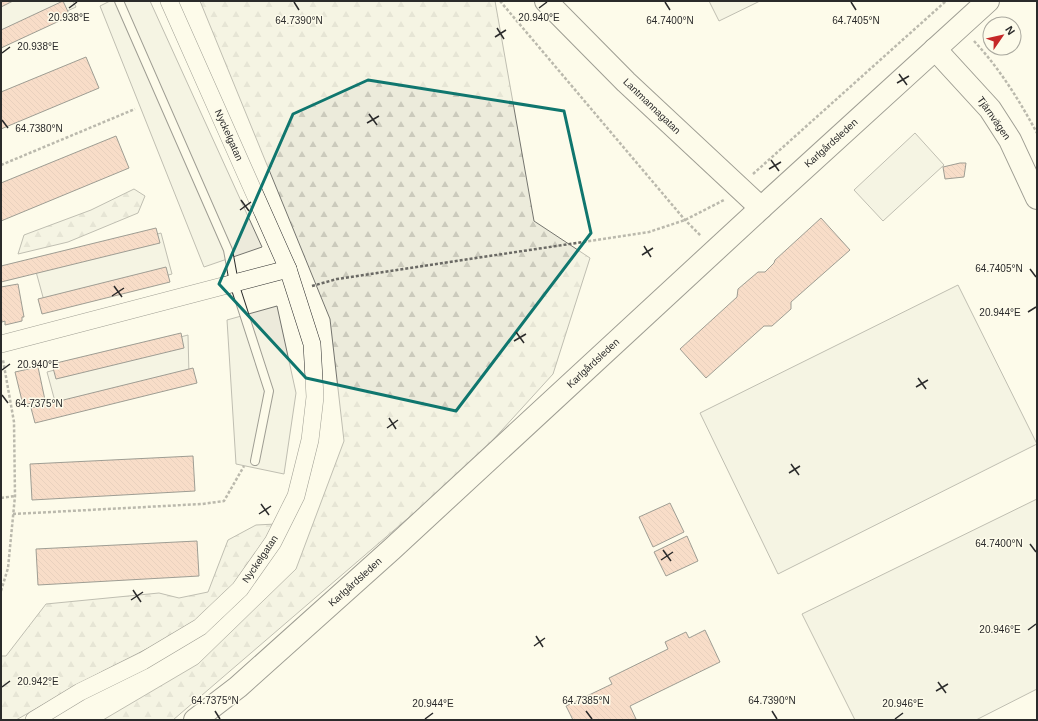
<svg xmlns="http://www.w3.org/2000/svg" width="1038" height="721" viewBox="0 0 1038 721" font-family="Arial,sans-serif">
  <defs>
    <pattern id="forest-firs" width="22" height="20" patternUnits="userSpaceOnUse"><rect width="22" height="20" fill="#ecebdb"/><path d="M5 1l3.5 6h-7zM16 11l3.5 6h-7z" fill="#cbcabc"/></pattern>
    <pattern id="building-back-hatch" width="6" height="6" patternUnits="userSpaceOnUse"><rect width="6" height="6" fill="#f2b8a0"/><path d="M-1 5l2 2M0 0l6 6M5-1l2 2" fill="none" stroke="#d09e8a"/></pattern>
  </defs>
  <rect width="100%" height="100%" fill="#fdfbea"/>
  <!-- forest -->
  <g fill="url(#forest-firs)" stroke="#74746e">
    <polygon points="200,1 495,1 534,221 590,258 553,374 471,464 173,720 103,720 198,664 296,569 344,441 330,319"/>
    <polygon points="134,189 145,196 138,213 68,242 18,254 24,235 91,210"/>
    <polygon points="276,524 251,566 200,622 103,671 16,720 1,720 1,656 6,656 46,604 159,593 179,598 208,592 228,540 256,525"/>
  </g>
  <!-- pitch -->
  <g fill="#ecebdb" stroke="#74746e">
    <polygon points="709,1 760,1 719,21"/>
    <polygon points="958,285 1037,444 778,574 700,413"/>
    <polygon points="1037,499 1037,689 976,720 855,720 802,614"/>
  </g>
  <!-- parking -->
  <g fill="#eceadb" stroke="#74746e">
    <polygon points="1,1 73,1 76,7 1,41"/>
    <polygon points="110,1 150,1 262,247 204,267 100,6"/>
    <polygon points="915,133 944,165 883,221 854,190"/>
    <polygon points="161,233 172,274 46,308 35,268"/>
    <polygon points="277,306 296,393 284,474 236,464 227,320"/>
    <polygon points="188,335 189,375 57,409 47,372"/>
  </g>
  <!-- building -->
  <g fill="url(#building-back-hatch)" stroke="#2b2b2b">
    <polygon points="1,1 13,1 1,7"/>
    <polygon points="63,1 70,16 1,48 1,30"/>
    <polygon points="86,57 99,88 1,129 1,92"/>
    <polygon points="116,136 129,168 1,221 1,183"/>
    <polygon points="960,163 966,163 964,177 945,179 943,167"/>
    <polygon points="821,218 850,250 791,302 791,309 772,326 764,326 706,378 680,349 737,297 738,289 758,272 765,272 774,263 775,260"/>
    <polygon points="156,228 160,243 1,282 1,266"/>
    <polygon points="166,267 170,282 42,314 38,299"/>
    <polygon points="18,284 24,317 22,317 22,321 5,325 5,321 2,322 1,316 1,287"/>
    <polygon points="181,333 184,348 56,379 52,364"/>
    <polygon points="38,367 45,400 23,405 15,372"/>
    <polygon points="193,368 197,383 35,423 31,408"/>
    <polygon points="193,456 195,491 32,500 30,464"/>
    <polygon points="670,503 684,532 653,547 639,517"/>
    <polygon points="687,536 698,561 666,576 654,552"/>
    <polygon points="197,541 199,576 38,585 36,549"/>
    <polygon points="705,630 720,662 630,706 636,719 633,720 573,720 566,706 612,684 609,678 668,649 665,642 686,632 689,638"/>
  </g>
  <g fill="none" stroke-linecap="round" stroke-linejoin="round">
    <!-- lane casing -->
    <g stroke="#2b2b2b" stroke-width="10">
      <polyline id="lane" points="119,1 228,250 234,283 269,391 255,461"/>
    </g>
    <!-- street casing -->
    <g stroke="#2b2b2b" stroke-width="18">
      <g id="street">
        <polyline points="1,344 288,269"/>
        <polyline points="34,720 80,692 143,661 200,627 240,589 273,542 296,496 310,440 315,397 312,344 288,269 169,1"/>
      </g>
    </g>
    <!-- secondary casing -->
    <g stroke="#2b2b2b" stroke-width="24">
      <g id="secondary">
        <polyline points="546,1 626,82 761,208"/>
        <polyline points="935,49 990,109 1010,140 1037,198"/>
        <polyline points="195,720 238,687 392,549 761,208 988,1"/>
      </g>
    </g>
    <!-- path -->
    <g stroke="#6a6964" stroke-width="2.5" stroke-dasharray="3 2" stroke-linecap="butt">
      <polyline points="500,1 685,220 701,236"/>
      <path d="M974,41C1000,69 1019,100 1037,133"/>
      <polyline points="1,165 135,109"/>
      <polyline points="753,174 946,1"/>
      <polyline points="312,286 337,279 649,232 685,220 724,200"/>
      <polyline points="1,498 15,496"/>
      <polyline points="13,514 202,504 224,501 244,466"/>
      <polyline points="1,591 8,568 15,496 14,422 3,360"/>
    </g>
    <!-- lane -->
    <use href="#lane" stroke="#fdfbea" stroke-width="8"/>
    <!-- street -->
    <use href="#street" stroke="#fdfbea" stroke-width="17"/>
    <!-- secondary -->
    <use href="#secondary" stroke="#fdfbea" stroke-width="22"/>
  </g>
  <!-- marked area -->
  <path d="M0 0H1038V721H0ZM368,80L564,111L591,233L456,411L306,378L219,284L293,114Z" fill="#fdfbea" fill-opacity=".55" fill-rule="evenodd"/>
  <path fill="none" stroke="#0f766e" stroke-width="3" stroke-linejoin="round" d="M368,80L564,111L591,233L456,411L306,378L219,284L293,114Z"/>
  <!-- ticks -->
  <path fill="none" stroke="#2b2b2b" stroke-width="1.5" d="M294,2L299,10M665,2L670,10M851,2L856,10M69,8L77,2M539,8L547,2M497,28L504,39M495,37L506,30M2,53L10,47M899,74L907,85M897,83L909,76M369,114L377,125M2,120L8,128M367,123L379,116M771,160L779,171M769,169L781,162M241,200L249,211M240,210L251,202M644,246L651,257M642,255L653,248M1030,269L1036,277M114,286L122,297M112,296L124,288M1028,312L1036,307M516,332L524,343M514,341L526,334M2,370L10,364M918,378L926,389M916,387L928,380M2,395L8,403M389,418L396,429M387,428L398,420M791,464L799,475M789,473L800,466M261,504L269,515M259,514L271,506M1030,544L1036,552M663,550L671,561M661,560L673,552M133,590L141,602M131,600L143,592M1028,630L1036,624M536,636L543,647M534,646L545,638M938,682L946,693M2,687L10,681M936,691L948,684M215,711L220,719M586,711L592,719M772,711L777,719M425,719L433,713M895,719L903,713"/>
  <g text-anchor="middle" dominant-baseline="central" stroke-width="3" stroke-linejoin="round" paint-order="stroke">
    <!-- street labels -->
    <g font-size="10" fill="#2b2b2b" stroke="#fdfbea">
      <text transform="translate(652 106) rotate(44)">Lantmannagatan</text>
      <text transform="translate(994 118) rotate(55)">Tjärnvägen</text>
      <text transform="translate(229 135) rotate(66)">Nyckelgatan</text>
      <text transform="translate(831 143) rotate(-42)">Karlgårdsleden</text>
      <text transform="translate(593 363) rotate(-43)">Karlgårdsleden</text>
      <text transform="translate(260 559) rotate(-56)">Nyckelgatan</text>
      <text transform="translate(355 582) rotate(-42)">Karlgårdsleden</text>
    </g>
  </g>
  <g font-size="10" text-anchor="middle" fill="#2b2b2b" stroke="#fdfbea" stroke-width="3" stroke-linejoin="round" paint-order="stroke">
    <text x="69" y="21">20.938°E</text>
    <text x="539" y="21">20.940°E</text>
    <text x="299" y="24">64.7390°N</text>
    <text x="670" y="24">64.7400°N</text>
    <text x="856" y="24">64.7405°N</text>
    <text x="38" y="50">20.938°E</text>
    <text x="39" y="132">64.7380°N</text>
    <text x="999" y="272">64.7405°N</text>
    <text x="1000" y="316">20.944°E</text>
    <text x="38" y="368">20.940°E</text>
    <text x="39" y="407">64.7375°N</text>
    <text x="999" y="547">64.7400°N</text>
    <text x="1000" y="633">20.946°E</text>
    <text x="38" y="685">20.942°E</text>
    <text x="215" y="704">64.7375°N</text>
    <text x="586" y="704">64.7385°N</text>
    <text x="772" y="704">64.7390°N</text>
    <text x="433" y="707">20.944°E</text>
    <text x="903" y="707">20.946°E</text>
  </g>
  <!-- border -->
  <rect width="1038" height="721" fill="none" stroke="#2b2b2b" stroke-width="4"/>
  <!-- north arrow -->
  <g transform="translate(1002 36) rotate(56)"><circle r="19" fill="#fdfbea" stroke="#a9a89e"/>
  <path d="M0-3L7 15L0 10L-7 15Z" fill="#c62828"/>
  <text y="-6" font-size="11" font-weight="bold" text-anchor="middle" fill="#2b2b2b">N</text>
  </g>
</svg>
